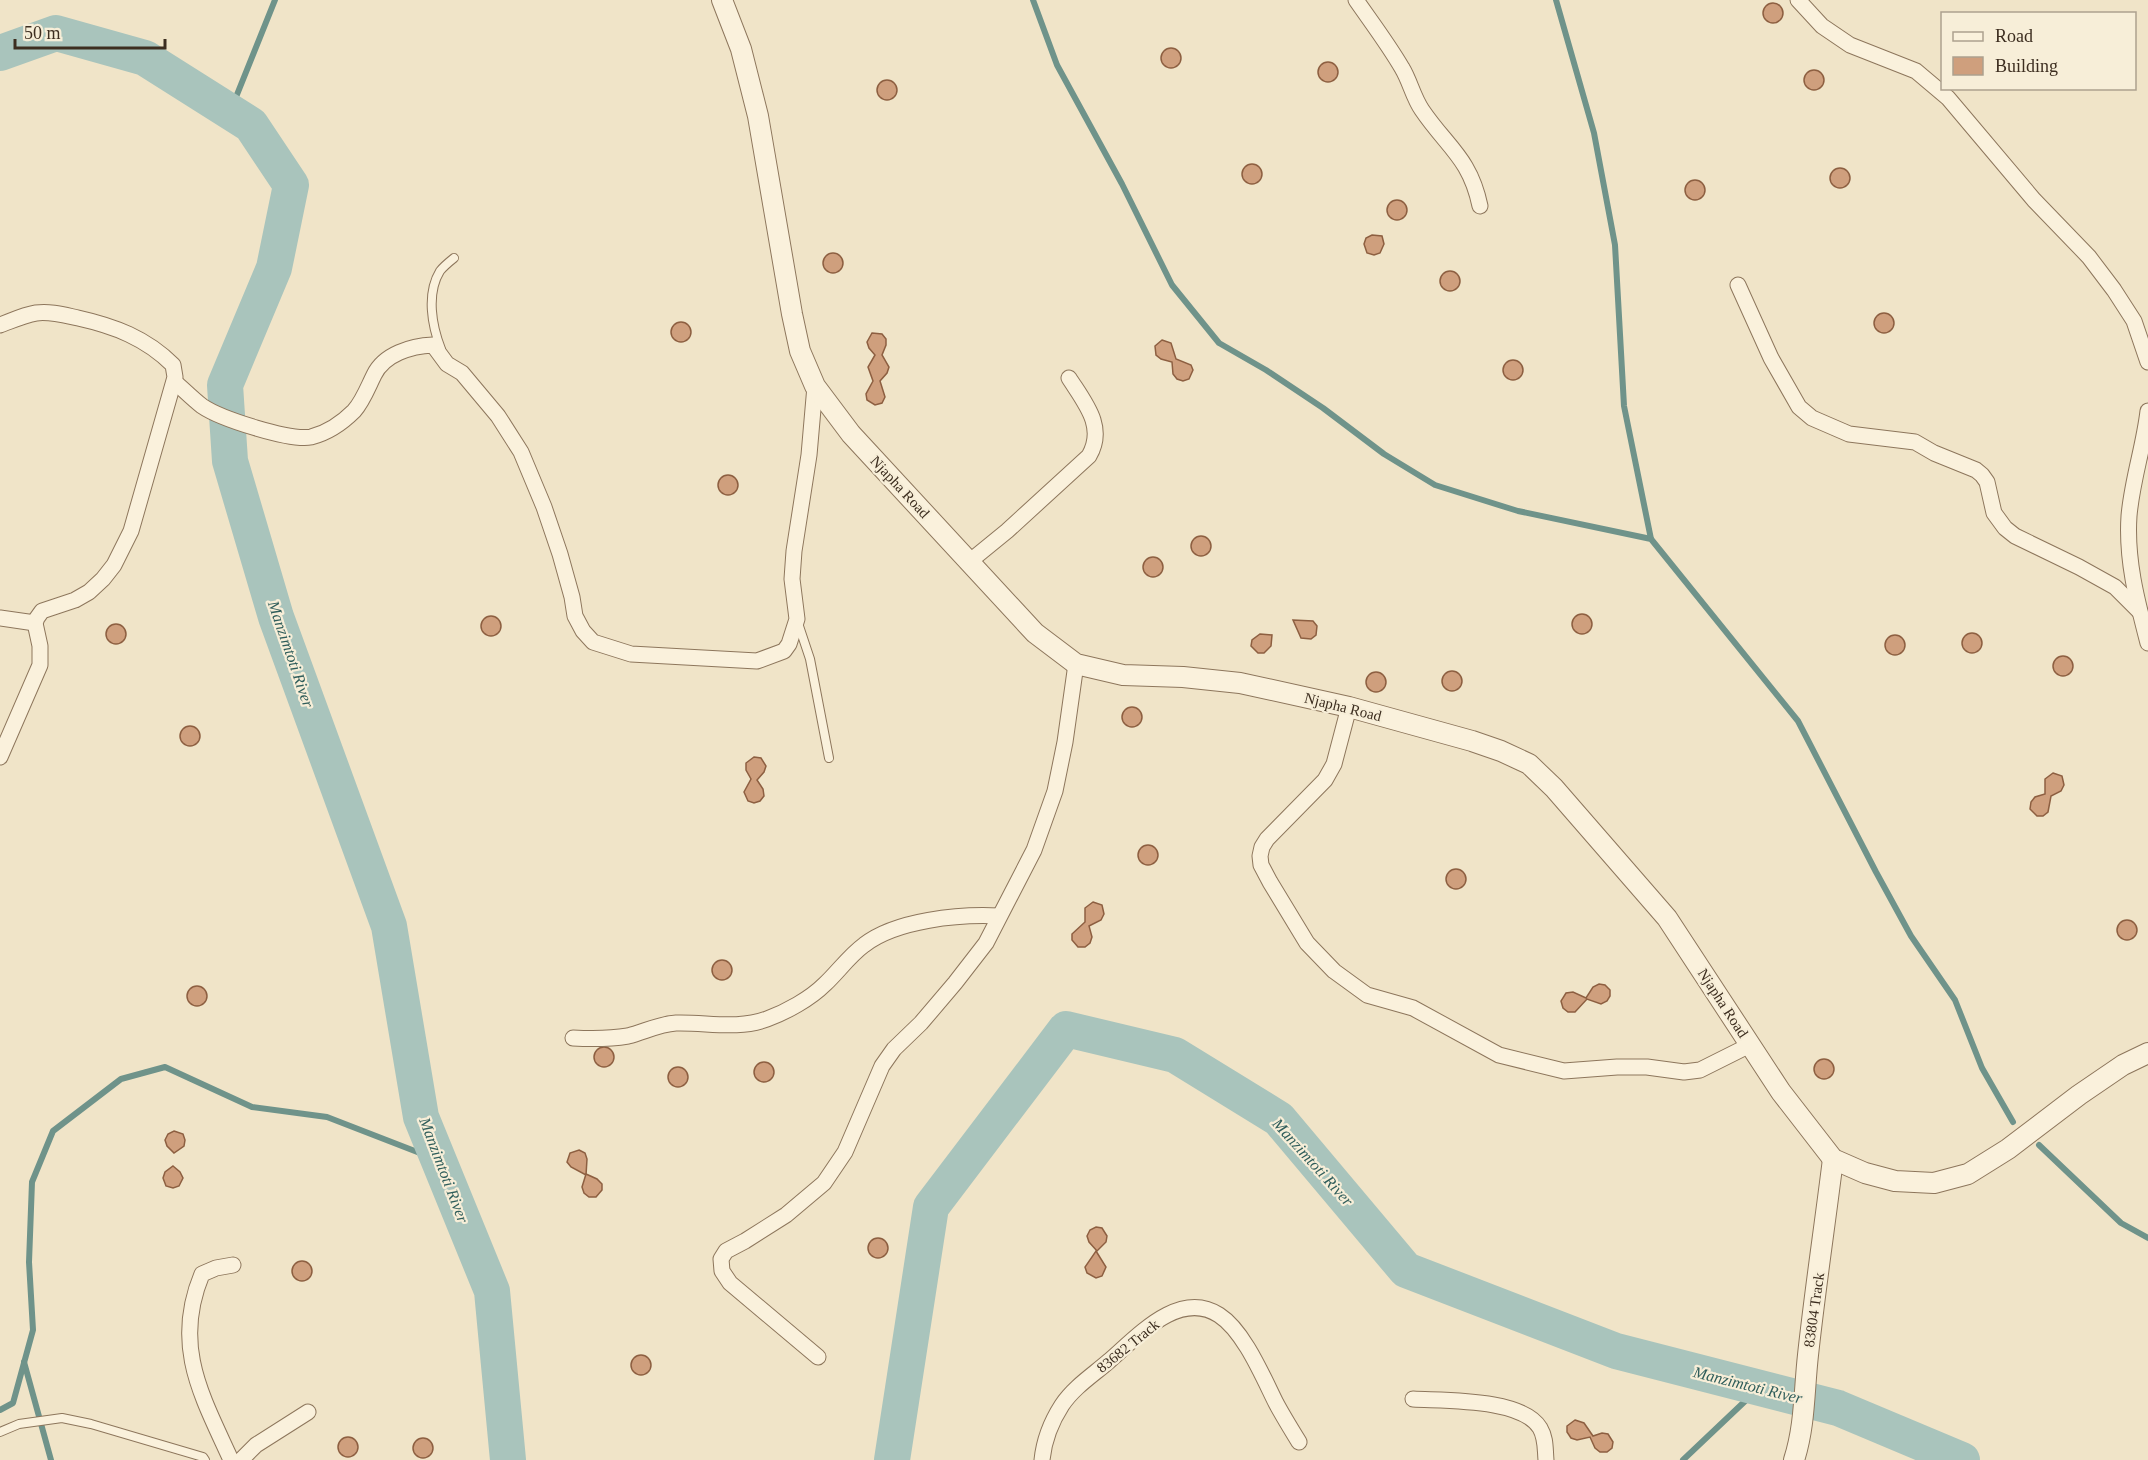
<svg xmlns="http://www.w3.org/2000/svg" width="2148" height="1460" viewBox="0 0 2148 1460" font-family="Georgia,serif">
  <rect width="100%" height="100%" fill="#f0e4c8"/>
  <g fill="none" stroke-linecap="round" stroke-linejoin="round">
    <!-- stream -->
    <g stroke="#6f938a" stroke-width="6">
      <polyline points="1033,0 1057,65 1122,184 1172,285 1219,343 1266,370 1323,408 1384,454 1435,485 1518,511 1651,539 1798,721 1876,872 1911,936 1955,1000 1982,1068 2013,1122"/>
      <polyline points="1556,0 1594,133 1615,245 1624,406 1651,539"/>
      <polyline points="230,112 275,0"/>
      <polyline points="2039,1145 2121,1223 2148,1238"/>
      <polyline points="24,1362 51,1460"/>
      <polyline points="0,1410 13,1403 33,1330 29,1262 32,1182 53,1131 121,1079 165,1067 252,1107 327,1117 438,1160"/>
      <polyline points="1683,1460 1760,1387"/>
    </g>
    <!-- river -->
    <g stroke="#a9c4bc" stroke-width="36">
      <polyline points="0,53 56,33 145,58 251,125 291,185 274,268 225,385 230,461 276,617 389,926 421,1117 492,1291 508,1460"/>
      <polyline points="892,1460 931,1207 1066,1029 1175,1055 1279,1119 1406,1270 1616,1351 1838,1408 1962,1460"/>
    </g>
  </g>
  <!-- building -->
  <g fill="#cf9f7d" stroke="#8d5f41" stroke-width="1.5">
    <circle cx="1773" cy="13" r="10"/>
    <circle cx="1171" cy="58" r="10"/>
    <circle cx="1328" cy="72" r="10"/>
    <circle cx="1814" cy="80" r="10"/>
    <circle cx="887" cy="90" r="10"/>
    <circle cx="1252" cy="174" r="10"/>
    <circle cx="1840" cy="178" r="10"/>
    <circle cx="1695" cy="190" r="10"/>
    <circle cx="1397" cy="210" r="10"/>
    <polygon points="1372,235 1382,236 1384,244 1380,253 1374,255 1367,253 1364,244 1366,238"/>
    <circle cx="833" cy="263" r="10"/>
    <circle cx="1450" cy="281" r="10"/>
    <circle cx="1884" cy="323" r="10"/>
    <circle cx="681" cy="332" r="10"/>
    <polygon points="872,333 882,334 886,339 886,345 882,355 889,367 887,373 880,381 885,397 882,403 875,405 867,400 866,394 873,381 868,367 875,355 869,348 867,342"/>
    <polygon points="1162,340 1171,343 1176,359 1191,365 1193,370 1189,379 1183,381 1177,379 1173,374 1172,362 1161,359 1156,355 1155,346"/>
    <circle cx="1513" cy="370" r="10"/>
    <circle cx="728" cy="485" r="10"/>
    <circle cx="1201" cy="546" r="10"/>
    <circle cx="1153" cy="567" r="10"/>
    <circle cx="1582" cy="624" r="10"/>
    <circle cx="491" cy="626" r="10"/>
    <polygon points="1293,620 1313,621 1317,626 1316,635 1311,639 1301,638"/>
    <circle cx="116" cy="634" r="10"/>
    <circle cx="1972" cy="643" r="10"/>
    <polygon points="1260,634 1272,635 1271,646 1264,653 1258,653 1251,646 1252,640"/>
    <circle cx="1895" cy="645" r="10"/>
    <circle cx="2063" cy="666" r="10"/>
    <circle cx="1452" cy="681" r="10"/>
    <circle cx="1376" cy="682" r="10"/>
    <circle cx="1132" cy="717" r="10"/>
    <circle cx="190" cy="736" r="10"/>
    <polygon points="754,757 761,758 766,766 764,772 757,780 763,789 764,796 760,801 754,803 748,801 744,792 751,779 746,770 746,763"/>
    <polygon points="2053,773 2062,776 2064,785 2061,791 2051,796 2048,812 2043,816 2037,816 2030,809 2031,802 2035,797 2045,794 2045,779"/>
    <circle cx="1148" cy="855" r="10"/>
    <circle cx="1456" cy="879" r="10"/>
    <polygon points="1093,902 1102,905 1104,914 1101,920 1089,926 1092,937 1090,943 1085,947 1078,947 1072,940 1072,934 1085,922 1085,908"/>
    <circle cx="2127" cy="930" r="10"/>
    <circle cx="722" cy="970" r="10"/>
    <polygon points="1599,984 1605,985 1610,990 1610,996 1607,1001 1601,1004 1587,999 1575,1012 1568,1012 1563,1008 1561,1001 1566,993 1573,992 1586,998 1593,987"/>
    <circle cx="197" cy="996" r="10"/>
    <circle cx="604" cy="1057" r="10"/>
    <circle cx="1824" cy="1069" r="10"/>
    <circle cx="764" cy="1072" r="10"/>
    <circle cx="678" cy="1077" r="10"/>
    <polygon points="174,1131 183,1134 185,1140 184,1146 174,1153 167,1146 165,1140 168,1134"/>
    <polygon points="579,1150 585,1153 587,1159 586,1175 571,1167 567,1162 570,1153"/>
    <polygon points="173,1166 180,1172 183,1178 179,1186 173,1188 166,1186 163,1178 165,1172"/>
    <polygon points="586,1174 597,1179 602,1184 602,1190 596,1197 589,1197 584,1193 582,1187"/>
    <polygon points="1096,1227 1102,1228 1107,1236 1106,1242 1097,1251 1089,1242 1087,1236 1090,1230"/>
    <circle cx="878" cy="1248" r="10"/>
    <polygon points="1096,1251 1106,1267 1102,1276 1096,1278 1087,1273 1085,1267"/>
    <circle cx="302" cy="1271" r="10"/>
    <circle cx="641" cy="1365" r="10"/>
    <polygon points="1575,1420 1584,1423 1593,1436 1602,1433 1608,1434 1613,1442 1612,1448 1607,1452 1600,1452 1595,1448 1590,1437 1577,1440 1571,1438 1567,1432 1567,1426"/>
    <circle cx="348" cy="1447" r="10"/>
    <circle cx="423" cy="1448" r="10"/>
  </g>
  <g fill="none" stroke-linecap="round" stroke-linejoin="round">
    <!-- service casing -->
    <g stroke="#8d765c" stroke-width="10">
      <g id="service">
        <path d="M441,349C432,326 426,294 440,271C444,266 449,262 454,258"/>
        <polyline points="798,623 810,659 829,758"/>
        <polyline points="0,1432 19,1424 62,1418 91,1424 203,1457 205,1460"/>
      </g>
    </g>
    <!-- minor casing -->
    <g stroke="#8d765c" stroke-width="17">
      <g id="minor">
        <path d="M1356,0C1372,23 1388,44 1402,68C1410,81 1413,97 1422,110C1447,147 1470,158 1480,206"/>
        <polyline points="1798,0 1822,26 1850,45 1916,71 1948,98 2034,200 2089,257 2114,290 2134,321 2148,362"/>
        <polyline points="1738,285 1771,358 1799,407 1812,418 1849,434 1915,442 1934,453 1976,470 1982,475 1987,482 1994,513 2005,528 2015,536 2079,567 2115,587 2140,612"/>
        <path d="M0,325C11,321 24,315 36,313C50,311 64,315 78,318C114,326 146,338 173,365L175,377L131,531L114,565L103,579L89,592L75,600L42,611L37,618L35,623L40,646V665L0,757"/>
        <path d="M175,382C184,390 193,399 202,406C221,419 290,441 311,437C327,433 343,422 354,411C363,401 368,387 374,375C384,354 411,346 433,345L447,364L462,373L498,416L521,452L544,507L560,554L572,597L575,616L583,631L593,642L631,654L757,661L784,651L789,644L797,619L792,579L794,551L809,455L815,386"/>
        <path d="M2148,411C2144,446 2132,480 2129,516C2126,560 2137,601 2148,643"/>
        <path d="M969,562L1007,531L1089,456C1106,427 1085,403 1069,378"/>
        <polyline points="0,618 35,623"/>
        <polyline points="1349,707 1334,764 1325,780 1267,839 1262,847 1260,856 1261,865 1270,882 1307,943 1334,971 1367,995 1413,1008 1499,1055 1564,1071 1617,1067 1647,1067 1684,1072 1700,1070 1750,1045"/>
        <path d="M573,1038C592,1039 610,1039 628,1036C644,1032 659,1024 676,1023C707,1022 737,1030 767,1019C786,1012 810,999 825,984C838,972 849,956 864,945C896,920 959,914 999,916"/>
        <polyline points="818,1357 730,1283 722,1271 721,1259 726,1251 745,1241 786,1215 824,1183 845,1152 882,1066 894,1049 921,1023 955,983 986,943 1034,850 1055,791 1065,742 1076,664"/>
        <path d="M1413,1399C1444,1401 1522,1398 1540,1428C1546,1438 1545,1449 1546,1460"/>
        <path d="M231,1460C202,1396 172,1346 202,1274L216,1268L233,1265"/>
        <polyline points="241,1460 256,1445 308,1412"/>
        <path d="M1042,1460C1044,1440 1051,1422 1062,1405C1074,1387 1093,1375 1109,1361C1137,1337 1179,1289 1219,1315C1244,1331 1263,1377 1276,1403C1283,1416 1291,1429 1299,1442"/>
      </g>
    </g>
    <!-- tertiary casing -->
    <g stroke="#8d765c" stroke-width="22">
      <g id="tertiary">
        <polyline points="722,0 741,49 758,116 792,314 800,351 815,386 851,434 1035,633 1076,664 1123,675 1183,677 1240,683 1349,707 1472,741 1501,751 1529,764 1554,788 1667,918 1781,1092 1833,1159 1865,1173 1895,1181 1934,1183 1968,1174 2008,1149 2079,1095 2123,1065 2148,1053"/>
        <path d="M1794,1460C1805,1426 1804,1391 1808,1355C1815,1290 1825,1224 1833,1159"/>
      </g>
    </g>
    <!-- service -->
    <use href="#service" stroke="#faf1dc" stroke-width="8"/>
    <!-- minor -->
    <use href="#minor" stroke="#faf1dc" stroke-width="15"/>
    <!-- tertiary -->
    <use href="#tertiary" stroke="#faf1dc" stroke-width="20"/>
  </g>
  <g text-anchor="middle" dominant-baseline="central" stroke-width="4.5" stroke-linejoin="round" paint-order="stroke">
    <!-- street labels -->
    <g font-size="15" fill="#3d2e20" stroke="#f7eed8">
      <text transform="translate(900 487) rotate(47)">Njapha Road</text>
      <text transform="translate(1343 707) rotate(14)">Njapha Road</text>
      <text transform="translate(1723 1003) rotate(57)">Njapha Road</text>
      <text transform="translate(1814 1310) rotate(-82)">83804 Track</text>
      <text transform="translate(1128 1346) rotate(-39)">83682 Track</text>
    </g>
    <!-- water labels -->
    <g font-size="16" font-style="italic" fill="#2f5d5a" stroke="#f7eed8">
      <text transform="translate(291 654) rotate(71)">Manzimtoti River</text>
      <text transform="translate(1313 1162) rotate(48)">Manzimtoti River</text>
      <text transform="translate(444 1170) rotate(69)">Manzimtoti River</text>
      <text transform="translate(1748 1385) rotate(14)">Manzimtoti River</text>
    </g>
  </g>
  <!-- legend -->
  <rect x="1941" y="12" width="195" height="78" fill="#f7eed8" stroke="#ada18e" stroke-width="1.5"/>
  <rect x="1953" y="32" width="30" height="9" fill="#faf1dc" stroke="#ada18e" stroke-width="1.5"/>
  <text x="1995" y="42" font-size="18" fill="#3d2e20">Road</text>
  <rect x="1953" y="57" width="30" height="18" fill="#cf9f7d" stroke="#ada18e" stroke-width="1.5"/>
  <text x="1995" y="72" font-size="18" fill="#3d2e20">Building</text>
  <!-- scale -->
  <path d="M15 39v9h150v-9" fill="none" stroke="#3d2e20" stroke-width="3"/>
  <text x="24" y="39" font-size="18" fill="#3d2e20" stroke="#f7eed8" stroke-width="4.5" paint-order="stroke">50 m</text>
</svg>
